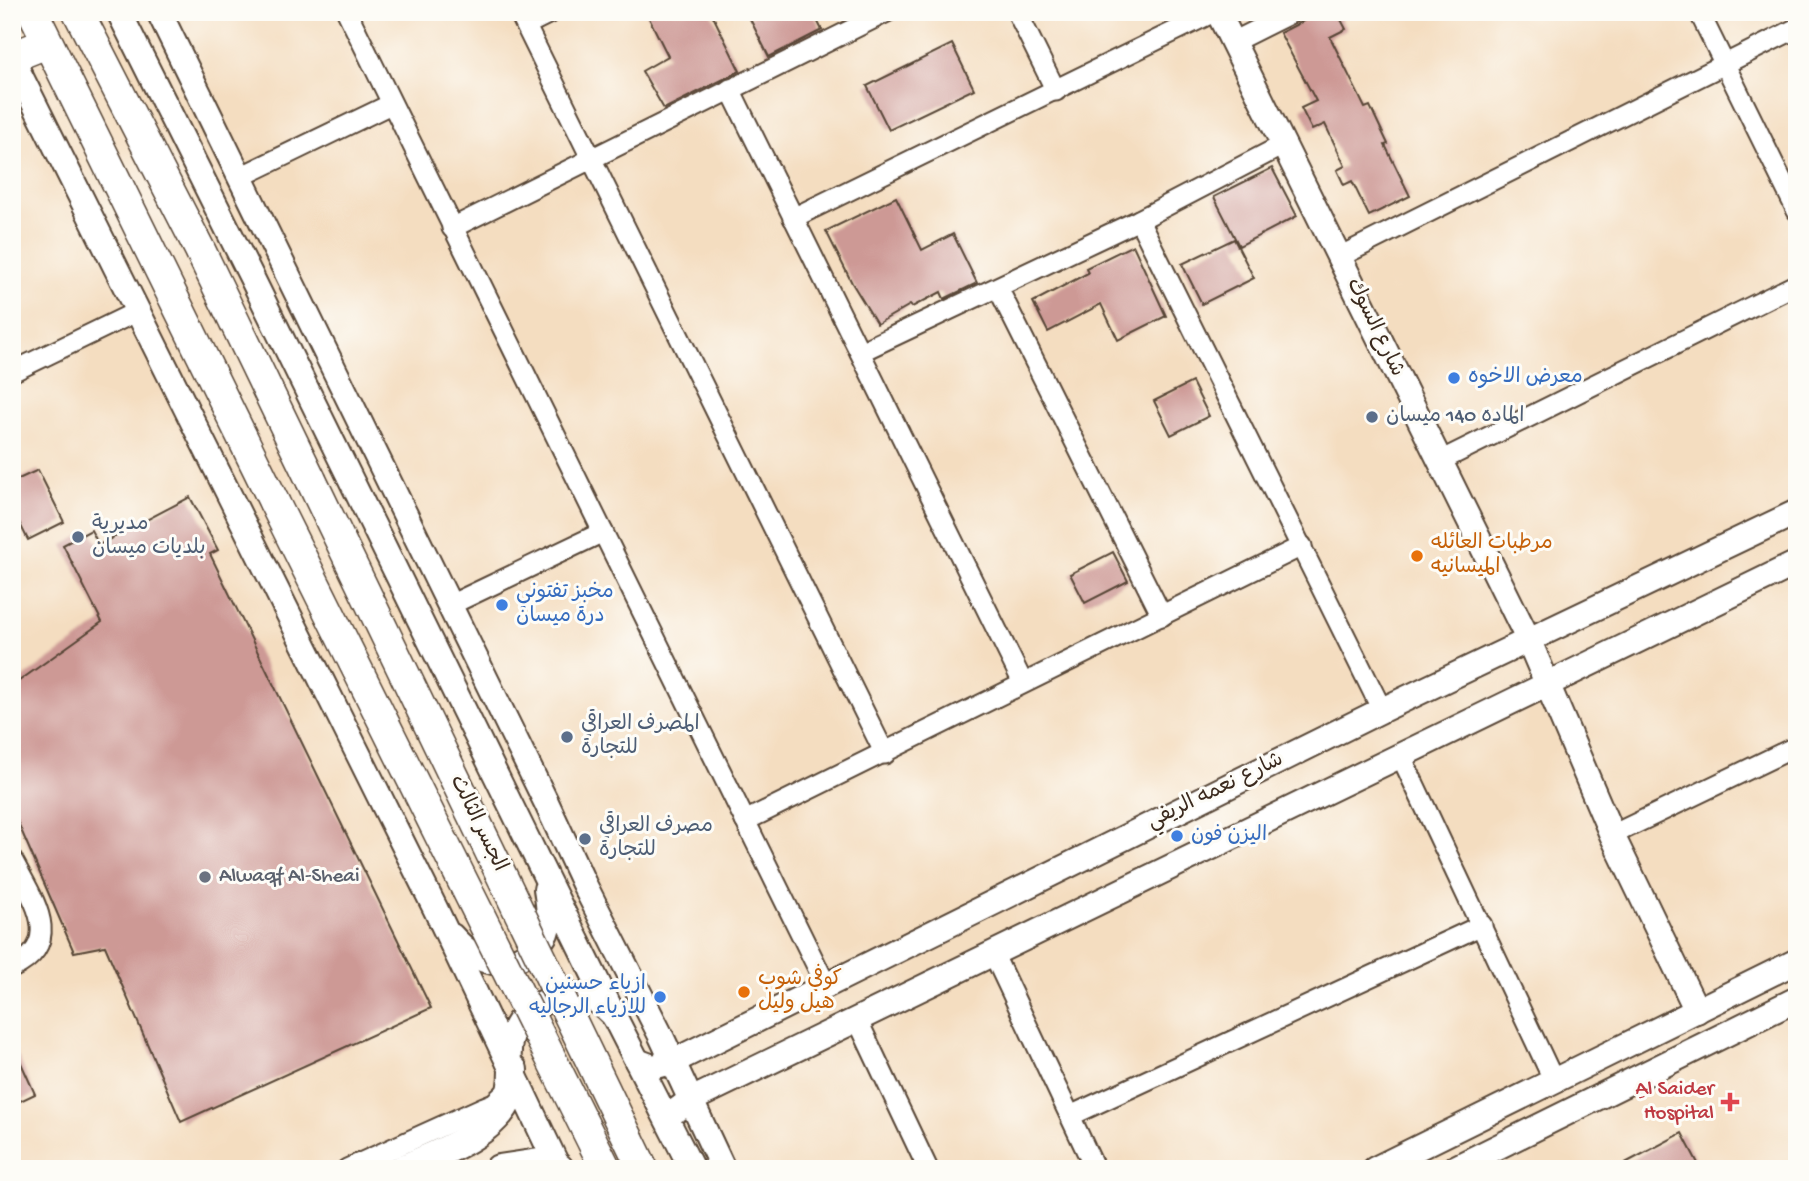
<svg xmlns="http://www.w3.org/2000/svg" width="1809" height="1181" viewBox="0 0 1809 1181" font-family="'Gochi Hand','Playpen Sans Arabic',sans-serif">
  <rect width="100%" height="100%" fill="#fdfcf7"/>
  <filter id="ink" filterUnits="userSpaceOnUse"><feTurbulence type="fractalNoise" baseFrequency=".0143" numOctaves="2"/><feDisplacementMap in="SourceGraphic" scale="14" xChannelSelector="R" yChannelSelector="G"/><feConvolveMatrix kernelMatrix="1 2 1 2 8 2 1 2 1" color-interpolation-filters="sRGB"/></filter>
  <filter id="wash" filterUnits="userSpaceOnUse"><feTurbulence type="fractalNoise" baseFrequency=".00686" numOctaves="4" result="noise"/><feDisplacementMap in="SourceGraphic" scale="28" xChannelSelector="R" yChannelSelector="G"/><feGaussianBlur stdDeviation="1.57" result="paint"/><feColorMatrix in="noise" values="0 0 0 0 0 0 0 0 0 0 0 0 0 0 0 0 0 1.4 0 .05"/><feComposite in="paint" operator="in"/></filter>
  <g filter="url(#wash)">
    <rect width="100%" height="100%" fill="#f4ddc0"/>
    <g id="blocks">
      <!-- building -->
      <g fill="#cd9995">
        <polygon points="646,12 711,12 740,71 664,109 642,71 668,56"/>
        <polygon points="759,12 813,12 822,30 769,57 749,17"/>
        <polygon points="1321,12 1337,12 1346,29 1330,37 1365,108 1370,106 1388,144 1385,145 1410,196 1369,216 1352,181 1344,185 1337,170 1345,166 1325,124 1312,130 1301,108 1316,101 1280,33"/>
        <polygon points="952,44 974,89 889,130 867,86"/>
        <polygon points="1272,168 1297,216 1239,246 1214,197"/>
        <polygon points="896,197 922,250 953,234 977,283 944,299 941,292 912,307 910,305 877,324 852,283 826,231"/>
        <polygon points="1234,239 1254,278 1202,304 1182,264"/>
        <polygon points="1133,245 1166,316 1118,340 1101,304 1048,332 1033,302 1088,273 1086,268"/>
        <polygon points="1192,382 1209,416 1171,435 1154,401"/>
        <polygon points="38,470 64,522 28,540 12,508 12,482"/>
        <polygon points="190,497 218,550 210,554 431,1008 181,1122 105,946 74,952 12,809 12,686 102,622 63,545 91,530 99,545"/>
        <polygon points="1113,552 1128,581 1085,603 1070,574"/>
        <polygon points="12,1043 35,1094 12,1105"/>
        <polygon points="1682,1133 1701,1169 1614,1169"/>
      </g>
    </g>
  </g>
  <g filter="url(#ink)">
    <use href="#blocks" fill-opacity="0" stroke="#574536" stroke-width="2"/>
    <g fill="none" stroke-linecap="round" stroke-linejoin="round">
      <!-- minor casing -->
      <g stroke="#574536" stroke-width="23">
        <g id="minor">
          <polyline points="347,12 826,985"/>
          <polyline points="519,12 885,754"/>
          <polyline points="1017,12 1056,91"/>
          <polyline points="1699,12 1797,211"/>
          <polyline points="526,25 552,12"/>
          <polyline points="1233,42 1293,12"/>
          <polyline points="730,89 1023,683"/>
          <polyline points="240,177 391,104"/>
          <polyline points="793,218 1214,12"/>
          <polyline points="1139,220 1382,710"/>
          <polyline points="452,228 887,12"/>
          <polyline points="1339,257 1797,28"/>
          <polyline points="998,288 1162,616"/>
          <polyline points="860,352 1139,220 1283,145"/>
          <polyline points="12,372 138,311"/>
          <polyline points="1440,461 1797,284"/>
          <polyline points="450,605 603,532"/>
          <polyline points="1400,754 1554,1081"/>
          <polyline points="745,821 1302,546"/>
          <polyline points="1612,835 1797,746"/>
          <path d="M12,859C31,897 67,942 12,968"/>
          <polyline points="993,953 1095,1169"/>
          <polyline points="857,1019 928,1169"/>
          <polyline points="1070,1116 1482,925"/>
          <polyline points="347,1169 484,1107 494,1103 506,1092"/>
        </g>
      </g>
      <!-- tertiary casing -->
      <g stroke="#574536" stroke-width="28">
        <g id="tertiary">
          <polyline points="119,12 251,276 614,1016 692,1169"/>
          <polyline points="159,12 546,802 584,884 661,1036 723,1169"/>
          <polyline points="1218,12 1529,641 1612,835 1697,1011"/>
          <polyline points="12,59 435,908 559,1169"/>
          <path d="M452,936C471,958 495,971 523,956C532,951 542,942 546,933C551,919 548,903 546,889"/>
          <polyline points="637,1061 653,1067 672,1062 1382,710 1797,512"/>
          <path d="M509,1063C508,1050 509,1038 516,1026C529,1003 568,988 592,999C601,1002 608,1010 614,1016"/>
          <polyline points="677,1110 689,1101 1797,563"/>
          <polyline points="1375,1169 1797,961"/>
          <polyline points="1453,1169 1797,999"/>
        </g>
      </g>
      <!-- secondary casing -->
      <g stroke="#574536" stroke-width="32">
        <g id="secondary">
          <path d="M403,1169C437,1154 489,1136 507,1102C512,1093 513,1081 513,1070"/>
          <polyline points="499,1169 539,1163 559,1168"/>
        </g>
      </g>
      <!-- primary casing -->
      <g stroke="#574536" stroke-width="33">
        <g id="primary">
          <polyline points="33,12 274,502"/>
          <polyline points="78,12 200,250 311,480"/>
          <polyline points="12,57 47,43"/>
        </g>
      </g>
      <!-- minor -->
      <use href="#minor" stroke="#fff" stroke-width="19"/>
      <!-- tertiary -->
      <use href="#tertiary" stroke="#fff" stroke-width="24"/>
      <!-- secondary -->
      <use href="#secondary" stroke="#fff" stroke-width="28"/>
      <!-- primary -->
      <use href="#primary" stroke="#fff" stroke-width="30"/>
      <!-- primary-bridge casing -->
      <g stroke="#574536" stroke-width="33" stroke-linecap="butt">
        <g id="primary-bridge">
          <polyline points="311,480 643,1169"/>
          <polyline points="274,502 606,1169"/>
        </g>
      </g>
      <!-- primary-bridge -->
      <use href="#primary-bridge" stroke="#fff" stroke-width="30"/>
    </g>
  </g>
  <!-- markers -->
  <g fill="#3f7fe0" stroke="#fdfcf7" stroke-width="2.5">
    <circle cx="1454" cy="378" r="7"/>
    <circle cx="502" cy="605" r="7"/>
    <circle cx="1177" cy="836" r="7"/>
    <circle cx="660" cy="997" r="7"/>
  </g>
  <g fill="#5c6f8a" stroke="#fdfcf7" stroke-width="2.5">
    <circle cx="1372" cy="417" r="7"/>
    <circle cx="78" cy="537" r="7"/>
    <circle cx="567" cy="737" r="7"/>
    <circle cx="585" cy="839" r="7"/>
  </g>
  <g fill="#e8710a" stroke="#fdfcf7" stroke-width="2.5">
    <circle cx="1417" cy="556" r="7"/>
    <circle cx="744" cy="992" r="7"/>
  </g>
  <circle fill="#6b7280" stroke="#fdfcf7" stroke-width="2.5" cx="205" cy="877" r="7"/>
  <path fill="#e0444e" stroke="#fdfcf7" stroke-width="2.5" d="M1726.5 1091.5h7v7h7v7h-7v7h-7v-7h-7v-7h7z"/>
  <g text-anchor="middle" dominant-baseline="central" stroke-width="6" stroke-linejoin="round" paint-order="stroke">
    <!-- street labels -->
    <g font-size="21" fill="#3b2a1e" stroke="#fdfcf7">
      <text transform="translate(1374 328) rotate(64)">شارع السوك</text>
      <text transform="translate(1216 792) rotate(-26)">شارع نعمه الريفي</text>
      <text transform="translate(477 824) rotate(64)">الجسر الثالث</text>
    </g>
    <!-- shop labels -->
    <g font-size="21" fill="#366cbe" stroke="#fdfcf7" text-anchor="start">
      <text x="1468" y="378">معرض الاخوه</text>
      <text x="516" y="593">مخبز تفتوني<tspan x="516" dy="24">درة ميسان</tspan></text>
      <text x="1191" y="836">اليزن فون</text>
      <text x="646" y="985" text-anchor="end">ازياء حسنين<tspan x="646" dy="24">للازياء الرجاليه</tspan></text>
    </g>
    <!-- service labels -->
    <g font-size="21" fill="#4e5e75" stroke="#fdfcf7" text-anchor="start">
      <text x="1386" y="417">الماده 140 ميسان</text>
      <text x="92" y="525">مديرية<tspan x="92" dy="24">بلديات ميسان</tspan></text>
      <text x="581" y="725">المصرف العراقي<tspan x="581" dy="24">للتجارة</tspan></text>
      <text x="599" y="827">مصرف العراقي<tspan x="599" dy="24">للتجارة</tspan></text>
    </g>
    <!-- food labels -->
    <g font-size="21" fill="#c56008" stroke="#fdfcf7" text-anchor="start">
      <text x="1431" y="544">مرطبات العائله<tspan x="1431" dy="24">الميسانيه</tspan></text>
      <text x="758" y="980">كوفي شوب<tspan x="758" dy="24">هيل وليل</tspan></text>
    </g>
    <!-- worship labels -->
    <g font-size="21" fill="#5b616d" stroke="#fdfcf7" text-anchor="start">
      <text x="219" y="877">Alwaqf Al-Sheai</text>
    </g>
    <!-- health labels -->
    <g font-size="21" fill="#be3a42" stroke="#fdfcf7" text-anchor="end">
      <text x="1714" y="1090">ِAl Saider<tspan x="1714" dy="24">Hospital</tspan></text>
    </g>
  </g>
  <!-- margin -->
  <rect width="1809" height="1181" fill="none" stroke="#fdfcf7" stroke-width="42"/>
</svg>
